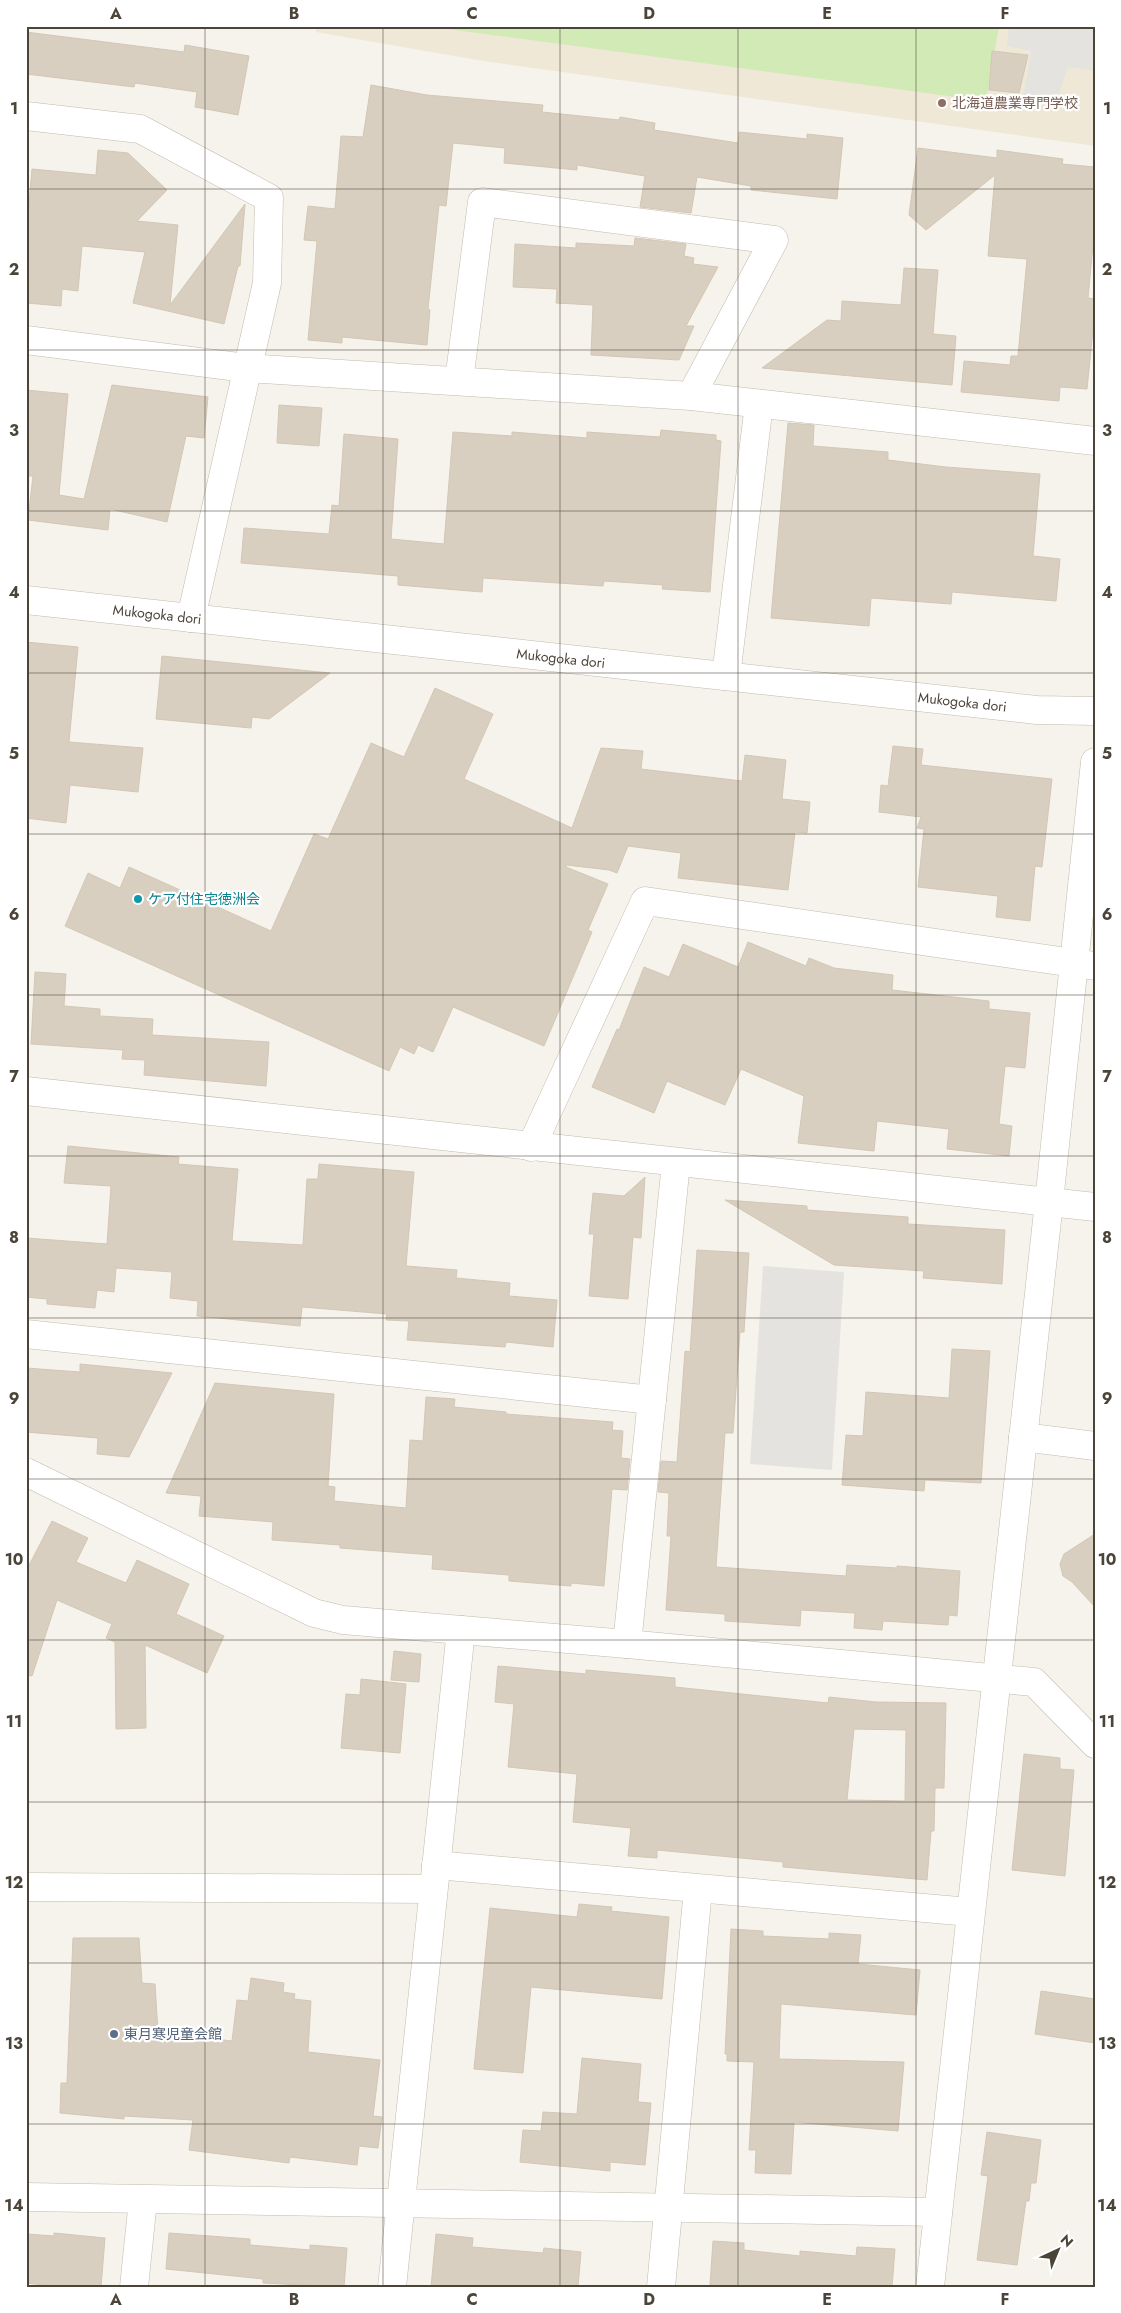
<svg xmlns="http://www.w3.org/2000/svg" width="1121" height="2313" viewBox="0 0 1121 2313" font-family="Jost,'Noto Sans JP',sans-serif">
  <rect width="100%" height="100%" fill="#f6f3ec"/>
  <!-- education -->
  <polygon fill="#efe8d6" points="317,26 1095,26 1095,146 483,61 316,32"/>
  <!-- green -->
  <polygon fill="#d2eab5" points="425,26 999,26 986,101"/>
  <!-- parking -->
  <g fill="#e5e3e0">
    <polygon points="1009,26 1095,26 1095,71 1068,67 1056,103 1023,98 1031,51 1007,46"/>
    <polygon points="763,1266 844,1272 832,1470 750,1464"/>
  </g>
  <!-- building -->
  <g fill="#d8cfc1" stroke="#d3c7b4" fill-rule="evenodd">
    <polygon points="26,32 184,52 185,45 249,56 238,115 195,107 197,92 135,83 134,87 26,74"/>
    <polygon points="992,51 1028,55 1019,93 989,90"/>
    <polygon points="371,85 427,95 543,105 542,112 619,120 620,117 655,123 654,130 738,143 739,132 807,139 807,134 843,138 837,199 751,190 751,186 697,177 691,213 640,207 645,176 577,165 577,170 504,163 505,148 453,143 446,206 439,205 428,309 430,310 427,345 342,337 342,343 308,340 317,241 304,240 308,206 335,209 341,136 363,137"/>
    <polygon points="918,148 997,158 997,150 1063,159 1062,164 1095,167 1095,224 1088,298 1095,299 1095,310 1087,389 1060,387 1059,401 961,392 964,361 1010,365 1011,356 1018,356 1027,259 988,256 995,175 926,230 909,215"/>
    <polygon points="98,150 128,153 167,190 137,221 178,225 170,305 245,204 240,266 238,266 224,324 133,303 145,252 82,246 78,291 62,289 61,306 26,303 26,236 32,169 96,175"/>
    <polygon points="635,238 686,244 684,256 694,258 693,264 718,267 686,326 694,326 679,360 591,355 593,305 556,303 557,289 513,287 515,244 576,248 576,243 634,246"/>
    <polygon points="904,268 938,270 933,334 956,336 952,385 762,368 827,320 841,321 842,301 901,305"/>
    <polygon points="112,385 208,397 204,438 186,436 167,522 110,509 108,530 28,520 33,476 26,476 26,390 68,394 59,495 84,499"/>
    <polygon points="279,405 322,408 319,446 277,443"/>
    <polygon points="788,423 814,425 813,446 888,452 888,460 946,467 1040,474 1033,556 1060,559 1056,601 952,592 951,604 871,598 869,626 771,618"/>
    <polygon points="661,430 716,435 716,440 721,441 710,592 662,589 663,585 604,581 603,586 483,578 482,592 398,585 398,576 241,563 244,528 329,534 332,505 339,506 344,434 398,439 391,539 444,544 453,432 512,436 512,432 587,438 587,432 660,437"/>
    <polygon points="26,642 78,647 69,742 143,748 138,792 70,785 66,823 26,818"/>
    <polygon points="162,656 330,673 269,719 252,717 251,728 156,719"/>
    <polygon points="435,688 493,714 464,779 572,828 601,748 643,751 641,769 742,781 745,755 786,760 782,799 810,802 807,833 795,832 788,890 678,878 681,853 628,846 617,873 609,870 566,865 566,867 608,884 588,930 592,932 544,1046 453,1007 433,1052 418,1045 414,1054 400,1047 389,1071 65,926 88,873 120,888 129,867 271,931 314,834 328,839 371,743 404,757"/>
    <polygon points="893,746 923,749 921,765 1052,779 1042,867 1035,866 1030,921 996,917 998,896 918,887 924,829 917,828 921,817 879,812 881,785 888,786"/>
    <polygon points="748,942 806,966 809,958 834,968 893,975 892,990 989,1001 989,1009 1030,1013 1025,1068 1005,1066 999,1124 1012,1126 1009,1156 947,1149 949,1129 877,1121 874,1151 798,1143 804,1096 741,1069 725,1105 667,1081 654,1113 592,1087 617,1029 619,1030 644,967 669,977 683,944 738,967"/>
    <polygon points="35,972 66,974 64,1006 100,1009 100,1016 153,1019 152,1035 269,1042 266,1086 144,1075 145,1060 122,1059 123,1050 31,1044"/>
    <polygon points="68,1146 179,1157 178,1164 238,1169 232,1241 303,1245 307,1179 318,1179 319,1164 414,1172 406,1266 457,1270 456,1278 510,1283 509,1296 557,1300 553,1347 506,1342 505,1347 407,1340 409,1321 386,1320 387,1314 302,1307 300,1326 197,1316 198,1301 170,1298 172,1272 116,1268 114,1292 97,1290 95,1308 47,1304 47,1299 26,1297 26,1238 107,1244 111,1186 64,1183"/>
    <polygon points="645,1177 641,1238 633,1237 628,1299 589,1296 594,1234 589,1234 593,1193 624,1196"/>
    <polygon points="725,1200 807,1206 807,1210 908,1217 908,1224 1005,1230 1002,1284 923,1278 924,1271 834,1265"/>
    <polygon points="697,1250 749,1253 744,1332 740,1332 733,1433 725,1433 716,1567 846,1576 847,1565 897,1568 897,1566 960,1571 957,1616 949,1615 948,1625 883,1621 882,1630 854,1628 855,1613 801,1610 800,1626 725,1621 725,1614 666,1610 671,1536 667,1536 669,1493 658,1492 661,1461 677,1462 685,1351 690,1352"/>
    <polygon points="952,1349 990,1351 981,1483 925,1480 924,1491 842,1485 846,1435 863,1436 866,1392 949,1398"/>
    <polygon points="80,1364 172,1373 129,1457 97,1454 98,1438 26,1432 26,1368 80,1372"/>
    <polygon points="215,1383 334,1394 328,1486 335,1487 334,1501 406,1508 410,1440 423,1441 426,1397 455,1399 454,1407 506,1412 506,1414 613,1422 612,1430 623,1431 621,1458 630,1459 627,1490 612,1489 604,1586 571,1583 571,1586 509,1581 509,1575 432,1569 433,1555 340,1548 340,1545 272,1540 273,1522 199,1516 201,1496 166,1493"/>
    <polygon points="52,1521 88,1538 76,1562 126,1583 137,1560 189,1584 176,1614 224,1636 207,1673 145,1645 146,1728 116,1729 115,1642 106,1638 112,1624 57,1600 32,1676 26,1675 26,1571"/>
    <polygon points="1095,1534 1095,1607 1072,1582 1063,1576 1060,1564 1064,1554"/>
    <polygon points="394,1651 421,1654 419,1682 391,1680"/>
    <path d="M498,1666L586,1674V1670L675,1678V1687L828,1703L829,1697L876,1702L946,1703L944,1788H935L934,1831H931L927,1880L783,1867V1862L657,1850V1858L628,1856L631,1828L573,1822L577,1774L508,1767L514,1704L495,1702ZM854,1729L906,1730L905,1801L847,1800Z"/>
    <polygon points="361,1679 406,1684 400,1753 341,1748 346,1694 360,1695"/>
    <polygon points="1024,1754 1060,1758 1060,1769 1074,1770 1065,1876 1012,1870"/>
    <polygon points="579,1904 612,1907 611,1911 669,1917 662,1999 531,1987 523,2073 474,2069 490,1908 577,1917"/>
    <polygon points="731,1929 763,1931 763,1936 829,1939 829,1933 861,1935 858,1964 920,1970 916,2015 781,2004 779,2059 904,2062 898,2131 794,2122 791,2174 755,2173 756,2150 749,2150 754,2062 727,2061 727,2054 725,2054"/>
    <polygon points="73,1938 139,1938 142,1983 155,1984 158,2032 232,2041 237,2000 248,2001 251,1978 284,1983 283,1992 295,1994 294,1999 311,2001 308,2052 380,2060 373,2116 382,2117 378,2148 359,2146 357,2165 290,2157 289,2163 189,2150 193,2120 124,2116 124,2119 60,2113 61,2083 67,2083"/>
    <polygon points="1041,1991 1095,1999 1095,2043 1035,2034"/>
    <polygon points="582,2058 641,2064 638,2102 651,2103 645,2165 610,2162 610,2171 520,2162 523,2130 541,2131 543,2112 577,2114"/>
    <polygon points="987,2132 1041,2140 1036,2183 1031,2183 1029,2201 1026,2201 1017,2265 977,2260 988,2176 981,2175"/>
    <polygon points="54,2233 105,2238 101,2287 61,2287 26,2283 26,2234 54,2236"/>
    <polygon points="169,2233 250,2239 250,2245 310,2250 310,2245 347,2248 344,2287 263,2283 263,2279 166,2269"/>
    <polygon points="436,2234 473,2238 472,2247 543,2253 544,2248 581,2252 578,2287 431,2287"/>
    <polygon points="713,2241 744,2243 744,2250 800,2256 800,2251 856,2256 857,2247 895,2249 892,2287 735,2287 710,2285"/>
  </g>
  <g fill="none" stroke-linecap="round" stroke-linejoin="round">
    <!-- minor casing -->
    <g stroke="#c2bbae" stroke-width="29">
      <g id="minor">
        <polyline points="26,116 140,129 269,198 267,283 191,618"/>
        <polyline points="26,340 246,368 691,396 1095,441"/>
        <polyline points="459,381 482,202 774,240 691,396"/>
        <polyline points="726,676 759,404"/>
        <polyline points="26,1091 1095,1207"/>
        <polyline points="531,1147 645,901 1095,966"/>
        <polyline points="26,1334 652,1400"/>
        <polyline points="1023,1437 1095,1446"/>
        <polyline points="26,1472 314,1613 343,1620 627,1644 1034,1682 1095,1744"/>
        <polyline points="627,1644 676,1163"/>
        <polyline points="436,1865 970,1912"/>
        <polyline points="26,1887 432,1889"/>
        <polyline points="26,2197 938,2212"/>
        <polyline points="134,2287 143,2200"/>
        <polyline points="392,2287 461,1630"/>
        <polyline points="661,2287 698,1889"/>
        <polyline points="930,2287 1049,1202 1095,762"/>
      </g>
    </g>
    <!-- tertiary casing -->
    <g stroke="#c2bbae" stroke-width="29">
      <g id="tertiary">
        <path id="s1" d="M26,600L1037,710L1095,711"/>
      </g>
    </g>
    <!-- minor -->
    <use href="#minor" stroke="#fff" stroke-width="28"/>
    <!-- tertiary -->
    <use href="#tertiary" stroke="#fff" stroke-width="28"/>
  </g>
  <!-- grid -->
  <path fill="none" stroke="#4b4439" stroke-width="1" stroke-opacity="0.55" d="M205,26V2287M383,26V2287M560,26V2287M738,26V2287M916,26V2287M26,189H1095M26,350H1095M26,511H1095M26,673H1095M26,834H1095M26,995H1095M26,1156H1095M26,1318H1095M26,1479H1095M26,1640H1095M26,1802H1095M26,1963H1095M26,2124H1095"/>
  <!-- markers -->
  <circle fill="#8d6e63" stroke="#fff" stroke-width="2" cx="942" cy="103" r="5"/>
  <circle fill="#0f9aa8" stroke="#fff" stroke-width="2" cx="138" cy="899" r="5"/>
  <circle fill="#5c6f8a" stroke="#fff" stroke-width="2" cx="114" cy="2034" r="5"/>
  <g text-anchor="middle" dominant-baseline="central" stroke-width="4.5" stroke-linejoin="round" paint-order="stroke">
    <!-- education labels -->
    <g font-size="14" fill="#785e54" stroke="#fff" text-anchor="start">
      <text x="952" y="103">北海道農業専門学校</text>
    </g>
    <!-- street labels -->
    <g font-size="14" fill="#4b4439" stroke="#fff">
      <text stroke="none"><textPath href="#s1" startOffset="132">Mukogoka dori</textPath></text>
      <text stroke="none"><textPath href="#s1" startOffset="538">Mukogoka dori</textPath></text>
      <text stroke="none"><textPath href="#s1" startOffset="942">Mukogoka dori</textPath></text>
    </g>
    <!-- culture labels -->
    <g font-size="14" fill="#0d838f" stroke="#fff" text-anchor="start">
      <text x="148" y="899">ケア付住宅徳洲会</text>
    </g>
    <!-- service labels -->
    <g font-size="14" fill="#4e5e75" stroke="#fff" text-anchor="start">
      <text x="124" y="2034">東月寒児童会館</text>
    </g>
  </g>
  <!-- border -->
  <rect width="1121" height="2313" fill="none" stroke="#ffffff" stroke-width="55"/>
  <!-- north arrow -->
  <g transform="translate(1058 2250) rotate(44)" stroke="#ffffff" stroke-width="4" paint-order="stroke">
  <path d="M0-4L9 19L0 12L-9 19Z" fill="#4b4439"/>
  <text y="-8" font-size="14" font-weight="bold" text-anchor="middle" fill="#4b4439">N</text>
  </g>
  <rect x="28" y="28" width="1066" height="2258" fill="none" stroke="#4b4439" stroke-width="2"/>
  <g font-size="16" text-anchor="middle" font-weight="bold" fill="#4b4439">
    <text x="116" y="19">A</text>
    <text x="294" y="19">B</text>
    <text x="472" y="19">C</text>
    <text x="649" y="19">D</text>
    <text x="827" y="19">E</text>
    <text x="1005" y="19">F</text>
    <text x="14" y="114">1</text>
    <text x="1107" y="114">1</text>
    <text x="14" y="275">2</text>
    <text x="1107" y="275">2</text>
    <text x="14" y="436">3</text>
    <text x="1107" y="436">3</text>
    <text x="14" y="598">4</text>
    <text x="1107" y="598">4</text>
    <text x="14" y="759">5</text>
    <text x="1107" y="759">5</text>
    <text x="14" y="920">6</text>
    <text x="1107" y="920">6</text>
    <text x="14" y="1082">7</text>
    <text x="1107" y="1082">7</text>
    <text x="14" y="1243">8</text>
    <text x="1107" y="1243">8</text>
    <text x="14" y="1404">9</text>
    <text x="1107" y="1404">9</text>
    <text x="14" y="1565">10</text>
    <text x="1107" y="1565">10</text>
    <text x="14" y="1727">11</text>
    <text x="1107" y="1727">11</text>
    <text x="14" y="1888">12</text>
    <text x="1107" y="1888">12</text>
    <text x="14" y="2049">13</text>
    <text x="1107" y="2049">13</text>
    <text x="14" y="2211">14</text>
    <text x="1107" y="2211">14</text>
    <text x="116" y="2305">A</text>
    <text x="294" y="2305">B</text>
    <text x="472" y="2305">C</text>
    <text x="649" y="2305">D</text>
    <text x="827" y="2305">E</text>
    <text x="1005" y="2305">F</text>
  </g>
</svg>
